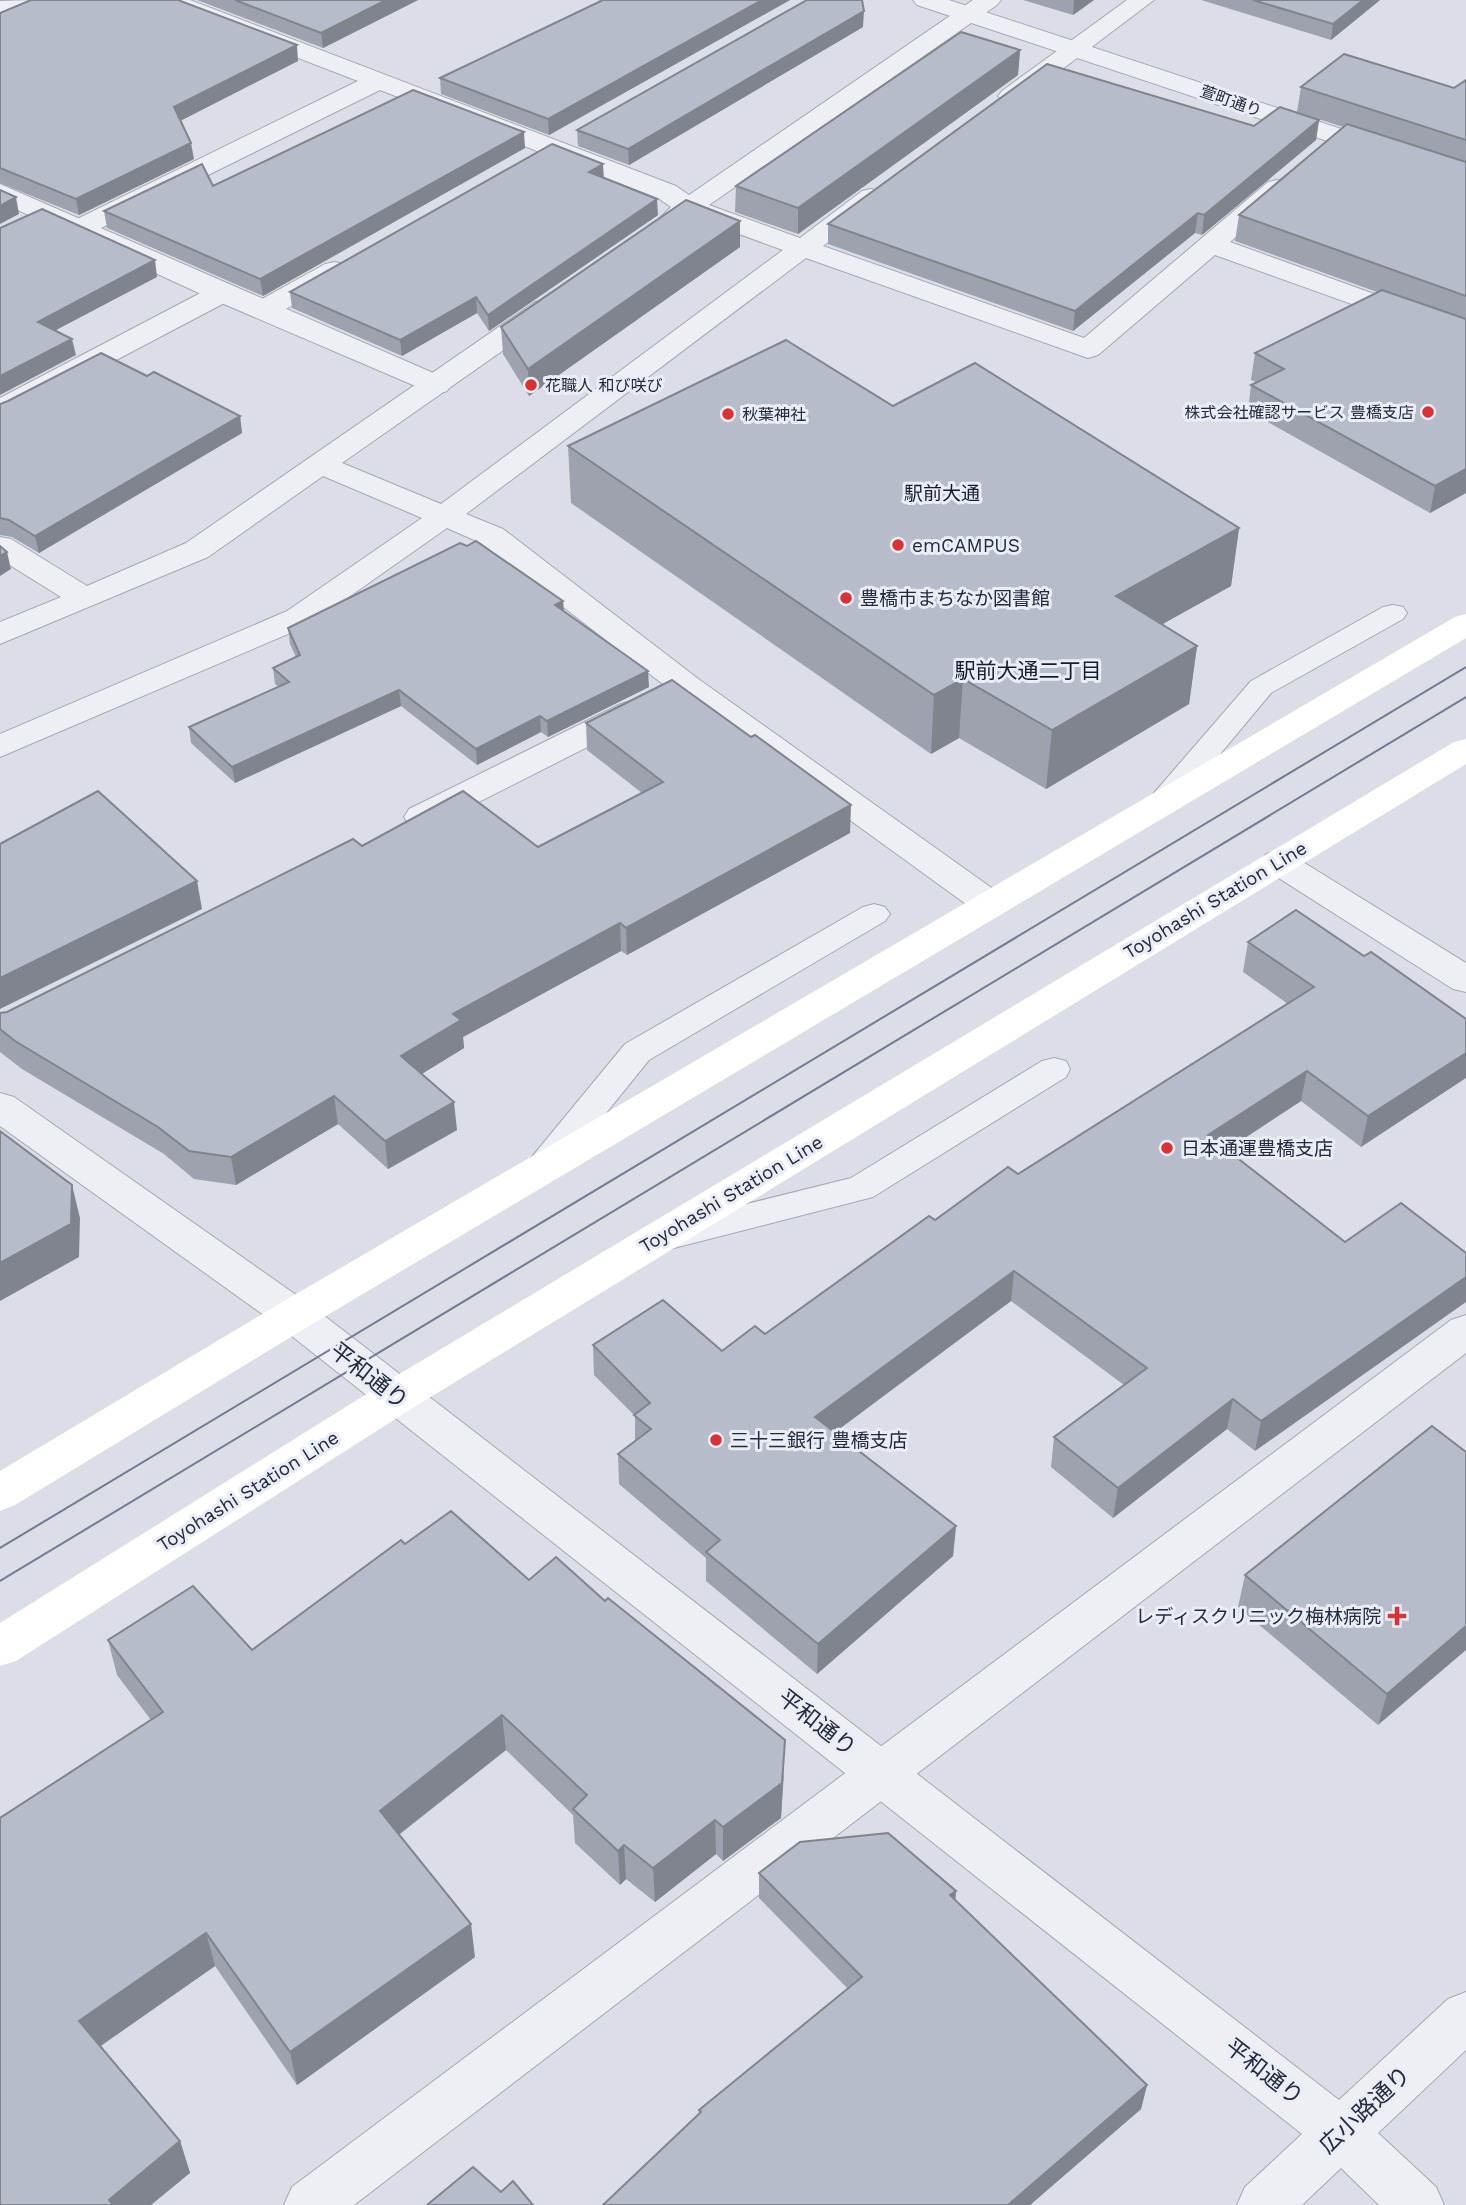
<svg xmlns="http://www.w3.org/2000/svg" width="1466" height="2205" viewBox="0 0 1466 2205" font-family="'Work Sans','Noto Sans JP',sans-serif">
  <rect width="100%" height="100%" fill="#dbdee7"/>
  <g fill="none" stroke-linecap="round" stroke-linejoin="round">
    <!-- service casing -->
    <g stroke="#a4a8b4" stroke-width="2">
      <g id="service">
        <polygon points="1393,605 1403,607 1407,613 1403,619 1271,693 1176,807 1165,809 1154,807 1150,800 1154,793 1251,681 1383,607"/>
        <polygon points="874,904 885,907 890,914 885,921 649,1060 555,1176 543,1179 531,1176 526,1167 531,1158 625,1044 863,907"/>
        <polygon points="1054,1058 1066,1061 1070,1069 1066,1077 873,1197 666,1250 654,1246 649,1237 654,1228 666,1224 851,1178 1042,1061"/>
      </g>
    </g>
    <!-- minor casing -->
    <g stroke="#a4a8b4" stroke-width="2">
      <g id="minor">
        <path d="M157,0H190L676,186L689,195L973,0H1001L997,5L709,205L800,238L862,191L871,189L880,191L884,197L880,203L823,246L1084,338L1268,182L1277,180L1286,182L1290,188L1286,194L1230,242L1466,327V345L1215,255L1098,355L1088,358L806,258L466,514L503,529L697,678L1003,896L1008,904L1003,912L990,916L977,912L673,692L481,543L447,528L309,625L0,757V734L287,611L422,518L323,476L208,557L0,644V622L61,597L0,559V537L11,539L87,586L186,543L535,302L545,300L555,302L559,308L555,314L342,463L441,504L783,250L692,217C681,225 675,228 663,225L659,219L671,207L658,198L380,90L87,235L78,237L69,235L65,229L69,223L358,81L161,5Z"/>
        <polygon points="1127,0 1154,0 1020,101 1011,104 1002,101 998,96 1002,91"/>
        <polygon points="335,262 345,264 349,270 345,276 273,316 263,318 253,316 249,310 253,304 325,264"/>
        <polygon points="222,285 232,287 236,293 232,299 10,416 0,419 0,398 212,287"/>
        <polygon points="633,701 645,704 650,711 645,718 433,825 421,828 409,825 404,817 409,809 621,704"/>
        <polygon points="1278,851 1290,854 1466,963 1466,992 1453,989 1266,870 1260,862 1266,854"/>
        <polygon points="1466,1315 1466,1353 354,2205 284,2205 292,2187 1451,1320"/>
      </g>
    </g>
    <!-- tertiary casing -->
    <g stroke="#a4a8b4" stroke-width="2">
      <g id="tertiary">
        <polygon points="33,0 29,5 0,17 0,1"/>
        <polygon points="913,0 949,0 1466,170 1466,187 917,5"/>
        <polygon points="0,184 447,379 451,385 447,391 437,394 427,391 212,299 0,202"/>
        <polygon points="0,1093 14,1097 309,1304 1339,2100 1448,1999 1466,1992 1466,2050 1378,2133 1436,2187 1444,2205 1379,2205 1341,2168 1302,2205 1237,2205 1245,2187 1302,2134 279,1326 0,1126"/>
      </g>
    </g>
    <!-- service -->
    <use href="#service" fill="#eeeff5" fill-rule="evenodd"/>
    <!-- minor -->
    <use href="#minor" fill="#eeeff5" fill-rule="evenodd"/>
    <!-- tertiary -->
    <use href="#tertiary" fill="#eeeff5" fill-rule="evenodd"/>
    <!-- secondary -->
    <g fill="#fff" fill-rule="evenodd">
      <polygon points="1466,614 1466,638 309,1326 15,1505 0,1511 0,1471 279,1304 1455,617"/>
      <polygon points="1466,739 1466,764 411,1409 16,1661 0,1666 0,1623 381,1385 1454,742"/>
    </g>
    <!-- tram -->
    <g stroke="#737a92" stroke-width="2">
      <polyline points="0,1548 1466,667"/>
      <polyline points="0,1581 1466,697"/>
    </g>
  </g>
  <!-- wall -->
  <g fill="#9da2ae">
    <polygon points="197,0 418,0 323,48"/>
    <polygon points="598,0 790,0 549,135 441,94 440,78 601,1"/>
    <polygon points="1023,0 1094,0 1073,15"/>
    <polygon points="1201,0 1380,0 1331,40"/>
    <polygon points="0,13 298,61 180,121 194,159 79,215 0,183"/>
    <polygon points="863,27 629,165 578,146 577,130"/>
    <polygon points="1020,50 1018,75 798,234 735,212 736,186"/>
    <polygon points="1466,80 1466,493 1430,513 1248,411 1251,385 1256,382 1251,380 1255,353 1377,292 1235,241 1239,215 1343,127 1297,112 1301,87 1454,88"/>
    <polygon points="1319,120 1316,140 1202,235 1195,233 1073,331 828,244 828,224 1254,126"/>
    <polygon points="525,148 263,296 107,228 104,211 213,186"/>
    <polygon points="604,178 658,215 489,331 477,313 402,356 292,308 290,292"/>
    <polygon points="740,221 740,247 529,396 503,354 501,327"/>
    <polygon points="147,376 240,416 242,433 39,553 12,537 0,535 0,404"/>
    <polygon points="893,406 1239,528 1231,586 1162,624 1197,646 1189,704 1046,789 959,738 931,754 571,503 568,446"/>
    <polygon points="563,601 564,611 649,687 548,737 541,732 477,765 401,706 235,783 191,743 189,727 279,687 275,684 273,668 296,657 290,644 288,628"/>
    <polygon points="586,723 850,833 627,955 621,951 463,1037 464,1048 422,1074 457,1130 388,1169 338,1124 236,1185 194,1179 164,1154 22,1069 0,1052 0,1013 7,1012 362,846 538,847 642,793 587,750"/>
    <polygon points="1248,942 1364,956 1466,1019 1361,1147 1301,1101 1227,1150 1345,1242 1255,1451 1227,1429 1113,1518 1051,1467 1054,1437 1124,1385 1011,1301 834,1432 956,1526 953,1556 817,1674 706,1581 706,1558 619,1484 618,1454 635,1441 635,1416 594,1375 593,1345 722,1351 765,1334 935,1220 1018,1174 1288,1004 1243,972"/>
    <polygon points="1466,1452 1378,1725 1238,1607 1245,1575"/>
    <polygon points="405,1544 529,1580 784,1775 781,1818 723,1861 716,1854 655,1902 626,1879 620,1885 575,1843 573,1815 506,1750 399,1835 475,1957 297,2085 215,1966 101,2046 180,2141 190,2173 0,2205 151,1720 117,1675 108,1640 252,1650"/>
    <polygon points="759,1873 956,1891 955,1900 1147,2085 1141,2109 1030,2205 603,2205 700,2114 699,2110 848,1989 759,1898"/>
  </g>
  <!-- shaded-wall -->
  <g fill="#80848d">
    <polygon points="386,0 418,0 323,48 321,33"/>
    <polygon points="762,0 790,0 549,135 548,119"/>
    <polygon points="1074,0 1094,0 1073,15"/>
    <polygon points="1363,0 1380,0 1331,40 1333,24"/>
    <polygon points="864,11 863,27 629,165 628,149"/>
    <polygon points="297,45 298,61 176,123 174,107"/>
    <polygon points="1020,50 1018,75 798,234 798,208"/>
    <polygon points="1319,120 1316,140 1202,235 1204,215"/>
    <polygon points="524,132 525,148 263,296 260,279"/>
    <polygon points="191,143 194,159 79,215 76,199"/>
    <polygon points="603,164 604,180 589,172"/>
    <polygon points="16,197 19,214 0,224 0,206"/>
    <polygon points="657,199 658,215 489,331 488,315"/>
    <polygon points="1198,213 1195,233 1073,331 1075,311"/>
    <polygon points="740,221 740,247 529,396 528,369"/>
    <polygon points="155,260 157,277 41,338 38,322"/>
    <polygon points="476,297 477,313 402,356 400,340"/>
    <polygon points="72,339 76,355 0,395 0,376"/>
    <polygon points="240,416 242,433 39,553 35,536"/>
    <polygon points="1466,469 1466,493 1430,513 1435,486"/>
    <polygon points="1239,528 1231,586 1109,654 1116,596"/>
    <polygon points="7,552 11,569 0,576 0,556"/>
    <polygon points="563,601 564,616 555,605"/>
    <polygon points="1197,646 1189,704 1046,789 1052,730"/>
    <polygon points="648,671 649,687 548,737 547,721"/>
    <polygon points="963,679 959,738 931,754 934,695"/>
    <polygon points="399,690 401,706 235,783 232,767"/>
    <polygon points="540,716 541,732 477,765 476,749"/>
    <polygon points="851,805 850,833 627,955 626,928"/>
    <polygon points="197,881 202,909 0,1009 0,978"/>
    <polygon points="620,923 621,951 463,1037 464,1048 405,1084 401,1056 453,1014"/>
    <polygon points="1466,1053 1466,1078 1361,1147 1368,1116"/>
    <polygon points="1307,1071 1301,1101 1203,1165 1208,1135"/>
    <polygon points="334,1096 338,1124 236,1185 231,1157"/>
    <polygon points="454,1102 457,1130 388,1169 385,1141"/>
    <polygon points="72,1185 80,1218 79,1257 0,1301 0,1263"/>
    <polygon points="1014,1271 1011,1301 814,1448 815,1417"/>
    <polygon points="1466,1277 1466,1302 1255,1451 1261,1421"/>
    <polygon points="1233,1399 1227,1429 1113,1518 1118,1488"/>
    <polygon points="956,1526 953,1556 817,1674 818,1644"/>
    <polygon points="1466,1626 1466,1650 1378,1725 1387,1694"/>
    <polygon points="502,1715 506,1750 385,1845 380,1811"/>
    <polygon points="785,1740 781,1818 723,1861 723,1827"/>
    <polygon points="715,1820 716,1854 655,1902 653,1868"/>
    <polygon points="624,1845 626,1879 620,1885 618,1851"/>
    <polygon points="956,1891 954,1915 950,1895"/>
    <polygon points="471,1924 475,1957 297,2085 290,2052"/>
    <polygon points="206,1933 215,1966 90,2053 79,2021"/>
    <polygon points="1147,2085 1141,2109 1030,2205 1008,2205"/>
    <polygon points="180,2141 190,2173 151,2205 111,2205 109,2200"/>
  </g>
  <!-- building -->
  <g fill="#b7bcca" stroke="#80848d" stroke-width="2">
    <polygon points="31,0 178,0 297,45 174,107 191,143 76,199 0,168 0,13"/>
    <polygon points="235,0 386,0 321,33"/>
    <polygon points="603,0 762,0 548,119 440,78"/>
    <polygon points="807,0 862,0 864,11 628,149 577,130"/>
    <polygon points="1253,0 1363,0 1333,24"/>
    <polygon points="961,32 1020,50 798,208 736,186"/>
    <polygon points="1344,54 1454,88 1466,80 1466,140 1301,87"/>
    <polygon points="1047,64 1254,126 1280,107 1319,120 1204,215 1198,213 1075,311 828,224"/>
    <polygon points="413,90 524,132 260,279 104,211 202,164 213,186"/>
    <polygon points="1347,124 1466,162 1466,296 1239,215"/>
    <polygon points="552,144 603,164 589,172 657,199 488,315 476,297 400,340 290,292"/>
    <polygon points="0,190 16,197 0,206"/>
    <polygon points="686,200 740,221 528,369 501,327"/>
    <polygon points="42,209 155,260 38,322 72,339 0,376 0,228"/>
    <polygon points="1382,290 1466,319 1466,469 1435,486 1251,385 1284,369 1255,353"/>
    <polygon points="786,340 893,406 975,363 1239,528 1116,596 1197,646 1052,730 963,679 934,695 568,446"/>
    <polygon points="101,353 147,376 154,372 240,416 35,536 9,520 0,518 0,404 8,401"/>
    <polygon points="476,541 563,601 555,605 648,671 547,721 540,716 476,749 399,690 232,767 189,727 289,682 273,668 300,655 288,628 460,543 467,546"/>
    <polygon points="0,546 7,552 0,556"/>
    <polygon points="672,680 751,737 755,735 851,805 626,928 620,923 453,1014 461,1020 401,1056 454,1102 385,1141 334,1096 231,1157 189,1151 158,1127 15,1041 0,1029 0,1013 7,1012 353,839 362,846 463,791 538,847 663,782 586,723"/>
    <polygon points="98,791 197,881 0,978 0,844"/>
    <polygon points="1296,910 1364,956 1371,952 1466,1019 1466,1053 1368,1116 1307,1071 1208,1135 1345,1242 1401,1203 1466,1253 1466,1277 1261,1421 1233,1399 1118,1488 1054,1437 1147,1368 1014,1271 815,1417 956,1526 818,1644 706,1552 720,1540 618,1454 651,1429 634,1415 650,1403 593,1345 663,1300 722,1351 755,1326 765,1334 929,1216 935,1220 1008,1167 1018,1174 1314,987 1248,942"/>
    <polygon points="0,1131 72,1185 71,1224 0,1263"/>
    <polygon points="1432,1426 1466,1452 1466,1626 1387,1694 1245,1575"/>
    <polygon points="451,1511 529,1580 556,1557 605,1601 608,1598 785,1740 782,1783 723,1827 715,1820 653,1868 624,1845 618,1851 573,1809 587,1795 502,1715 380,1811 471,1924 290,2052 206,1933 79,2021 180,2141 109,2200 113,2205 0,2205 0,1818 163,1712 108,1640 193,1586 252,1650 401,1540 405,1544"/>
    <polygon points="888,1833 956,1891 950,1895 1147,2085 1008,2205 603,2205 701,2112 699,2110 862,1977 759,1873 800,1842"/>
    <polygon points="473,2167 501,2192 513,2181 533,2205 427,2205"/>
  </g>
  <!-- markers -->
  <g fill="#db3034" stroke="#eaedf5" stroke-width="2.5">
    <circle cx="531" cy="385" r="7"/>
    <circle cx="1428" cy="412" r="7"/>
    <circle cx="728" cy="414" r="7"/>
    <circle cx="898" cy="545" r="7"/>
    <circle cx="846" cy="598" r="7"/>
    <circle cx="1167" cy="1148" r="7"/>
    <circle cx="716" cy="1440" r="7"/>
    <path d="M1393.5 1605.5h7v7h7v7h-7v7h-7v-7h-7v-7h7z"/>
  </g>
  <g text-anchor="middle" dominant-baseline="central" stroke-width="6" stroke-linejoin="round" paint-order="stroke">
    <!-- far-street labels -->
    <g font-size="16" fill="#232a3e" stroke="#eaedf5">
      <text transform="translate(1231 101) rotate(19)">萱町通り</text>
    </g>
    <!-- far-poi labels -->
    <g font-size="16" fill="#232a3e" stroke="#eaedf5" text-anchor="start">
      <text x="545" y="385">花職人 和び咲び</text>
      <text x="1414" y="412" text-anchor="end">株式会社確認サービス 豊橋支店</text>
      <text x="742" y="414">秋葉神社</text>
    </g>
    <!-- far-quarter labels -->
    <g font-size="19" fill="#161b2f" stroke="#eaedf5">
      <text x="942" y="493">駅前大通</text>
    </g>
    <!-- poi labels -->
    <g font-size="19" fill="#232a3e" stroke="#eaedf5" text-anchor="start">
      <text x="912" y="545">emCAMPUS</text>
      <text x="860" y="598">豊橋市まちなか図書館</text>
      <text x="1181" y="1148">日本通運豊橋支店</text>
      <text x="730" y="1440">三十三銀行 豊橋支店</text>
      <text x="1381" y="1616" text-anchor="end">レディスクリニック梅林病院</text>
    </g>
    <!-- street labels -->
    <g font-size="19" fill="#232a3e" stroke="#eaedf5">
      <text transform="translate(1215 900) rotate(-31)">Toyohashi Station Line</text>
      <text transform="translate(731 1194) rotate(-31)">Toyohashi Station Line</text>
      <text transform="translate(248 1491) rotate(-32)">Toyohashi Station Line</text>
    </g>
    <!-- neighbourhood labels -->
    <g font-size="21" fill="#161b2f" stroke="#eaedf5">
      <text x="1028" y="670">駅前大通二丁目</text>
    </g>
    <!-- near-street labels -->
    <g font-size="23" fill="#232a3e" stroke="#eaedf5">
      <text transform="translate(369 1376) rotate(38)">平和通り</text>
      <text transform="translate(817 1723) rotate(38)">平和通り</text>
      <text transform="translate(1264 2072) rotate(38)">平和通り</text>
      <text transform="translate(1365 2110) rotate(-43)">広小路通り</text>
    </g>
  </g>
</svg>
